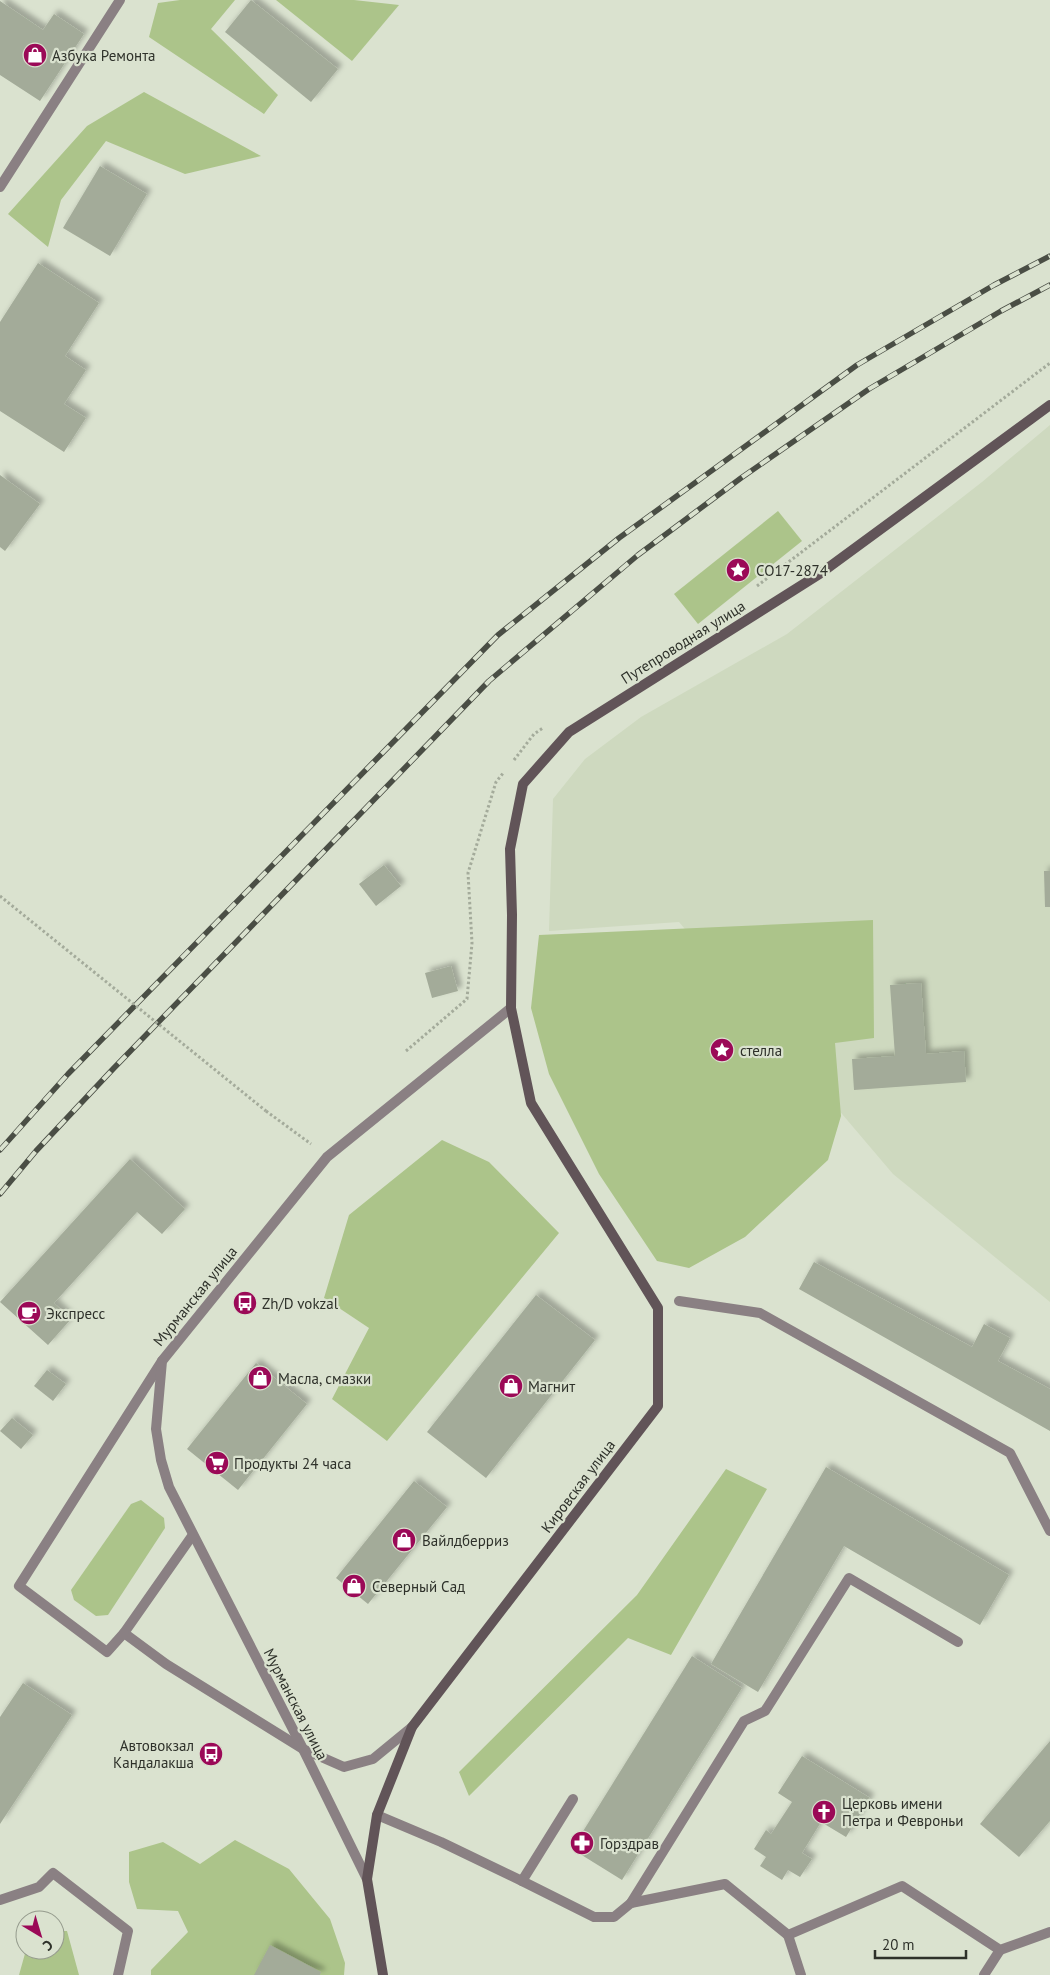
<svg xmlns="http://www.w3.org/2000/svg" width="1050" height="1975" viewBox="0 0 1050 1975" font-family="'PT Sans',sans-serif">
  <defs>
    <filter id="shadow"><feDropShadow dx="4.5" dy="-4.5" stdDeviation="2.5" flood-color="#0004"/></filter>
  </defs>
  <rect width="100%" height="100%" fill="#dae2cf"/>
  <!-- built -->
  <polygon fill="#ced9bf" points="1050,425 1050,1302 893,1174 679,922 549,931 553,799 585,759 641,717 787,634 982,482"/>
  <!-- green -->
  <g fill="#acc48a">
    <polygon points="180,0 235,0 211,29 278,95 264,114 149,37 158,3"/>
    <polygon points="276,0 354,0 399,5 352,61"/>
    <polygon points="144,92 261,156 185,174 106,141 61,200 48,247 8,214 87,126"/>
    <polygon points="778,511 802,541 698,624 674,594"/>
    <polygon points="873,920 874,1038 835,1043 841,1116 828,1160 745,1237 689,1268 657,1261 599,1174 549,1074 531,1008 539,935"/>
    <polygon points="442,1140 489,1162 559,1233 387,1441 332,1399 369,1328 324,1298 349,1215"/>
    <polygon points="726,1469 767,1489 671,1655 628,1638 469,1796 459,1772 637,1595"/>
    <polygon points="141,1500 164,1518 165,1528 108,1615 96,1616 74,1600 71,1590 131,1504"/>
    <polygon points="235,1840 289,1869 330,1919 345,1963 344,1975 151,1975 151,1970 188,1932 178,1911 137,1909 129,1882 129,1852 163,1842 200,1864"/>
    <polygon points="55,1931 67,1931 79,1975 19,1975 26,1950 55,1950"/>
  </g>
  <!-- building -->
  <g fill="#a3ab99" filter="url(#shadow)">
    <polygon points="251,0 338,69 311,102 225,32"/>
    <polygon points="0,1 43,30 54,14 84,34 40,101 0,75"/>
    <polygon points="100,166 147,194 110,256 63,228"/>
    <polygon points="38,263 99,303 65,356 86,370 64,404 86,418 64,452 0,411 0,322"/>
    <polygon points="0,475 40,504 5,551 0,547"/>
    <polygon points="384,865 401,886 376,906 359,884"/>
    <polygon points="1044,871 1050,871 1050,907 1045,907"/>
    <polygon points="451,966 458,991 432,998 425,973"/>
    <polygon points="921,983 926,1054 964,1051 966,1082 854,1090 852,1059 895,1056 890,985"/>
    <polygon points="130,1159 185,1209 162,1234 137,1212 54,1303 71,1319 48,1345 0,1302"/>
    <polygon points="814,1262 972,1347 984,1324 1010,1338 998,1361 1050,1389 1050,1431 799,1289"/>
    <polygon points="536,1295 595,1340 486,1478 427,1432"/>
    <polygon points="256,1363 307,1404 238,1490 187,1449"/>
    <polygon points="47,1370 66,1384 53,1401 34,1386"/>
    <polygon points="12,1418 33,1435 21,1449 0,1431"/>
    <polygon points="826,1467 1009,1575 980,1625 844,1546 758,1692 711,1664"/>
    <polygon points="414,1481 447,1507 368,1604 336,1578"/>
    <polygon points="692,1656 742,1688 622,1880 572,1849"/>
    <polygon points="23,1683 72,1715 0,1824 0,1717"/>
    <polygon points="1050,1741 1050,1821 1019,1857 980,1824"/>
    <polygon points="802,1756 870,1798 846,1837 821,1822 802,1853 812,1859 800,1877 788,1870 782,1880 760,1866 766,1857 754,1849 766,1830 771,1834 792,1802 778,1793"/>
    <polygon points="270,1945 321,1972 320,1975 254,1975"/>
  </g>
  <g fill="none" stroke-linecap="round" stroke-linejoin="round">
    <!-- path -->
    <g stroke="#a4ab9b" stroke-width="3" stroke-dasharray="2.5 2.5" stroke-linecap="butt">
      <polyline points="757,586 1050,363"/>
      <polyline points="514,760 534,734 543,728"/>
      <polyline points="406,1051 467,999 472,943 468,873 496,782 504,772"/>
      <polyline points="266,1111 311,1144"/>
    </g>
    <!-- service -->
    <g stroke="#8a8083" stroke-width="10">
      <polyline points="679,1301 760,1313 1010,1453 1050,1531"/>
      <polyline points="192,1536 124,1633 166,1664 303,1749 344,1767 373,1759 412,1727"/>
      <polyline points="124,1633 107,1652 19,1586 162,1361"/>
      <polyline points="377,1815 441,1842 522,1881 573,1799"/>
      <polyline points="522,1881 594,1917 614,1917 631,1903 725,1884 788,1935 902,1886 1000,1950 1050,1932"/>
      <polyline points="0,1900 39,1887 53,1873 128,1931 118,1975"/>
      <polyline points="631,1903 744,1721 765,1711 849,1578 958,1642"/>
      <polyline points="788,1935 801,1975"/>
      <polyline points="984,1975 1000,1950"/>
    </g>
    <!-- minor -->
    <g stroke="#8a8083" stroke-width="10">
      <polyline points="0,187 120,0"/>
      <polyline points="367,1879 303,1749 169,1487 161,1460 156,1429 162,1361 327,1157 511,1008"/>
    </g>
    <!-- secondary -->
    <polyline stroke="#615458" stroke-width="10" points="383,1975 367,1879 377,1815 412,1727 658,1406 658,1308 531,1103 511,1008 512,915 510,849 523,784 569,732 821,573 1050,405"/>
    <!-- rail casing -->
    <g stroke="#4a4e45" stroke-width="5.5">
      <g id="rail">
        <polyline points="0,1150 68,1074 498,635 619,538 857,365 994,285 1050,256"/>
        <polyline points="0,1194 36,1151 113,1069 489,681 638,555 741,478 869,389 1001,311 1050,285"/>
      </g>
    </g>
    <!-- rail -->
    <use href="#rail" stroke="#dae2cf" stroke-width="4" stroke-dasharray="11" stroke-linecap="butt"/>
    <!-- path-bridge -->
    <polyline stroke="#a4ab9b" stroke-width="3" stroke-dasharray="2.5 2.5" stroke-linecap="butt" points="0,896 266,1111"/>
  </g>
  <!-- icons -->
  <defs>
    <g id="shop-disc" transform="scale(1.25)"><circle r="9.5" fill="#9b0957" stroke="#dae2cf"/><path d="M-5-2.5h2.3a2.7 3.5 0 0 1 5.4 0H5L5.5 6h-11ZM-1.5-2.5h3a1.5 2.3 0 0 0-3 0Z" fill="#fff"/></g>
    <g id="sight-disc" transform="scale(1.25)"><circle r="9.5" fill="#9b0957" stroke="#dae2cf"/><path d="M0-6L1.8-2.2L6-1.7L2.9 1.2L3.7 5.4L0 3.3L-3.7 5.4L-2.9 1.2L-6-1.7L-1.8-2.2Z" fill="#fff"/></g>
    <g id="bus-disc" transform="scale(1.25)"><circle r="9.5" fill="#9b0957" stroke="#dae2cf"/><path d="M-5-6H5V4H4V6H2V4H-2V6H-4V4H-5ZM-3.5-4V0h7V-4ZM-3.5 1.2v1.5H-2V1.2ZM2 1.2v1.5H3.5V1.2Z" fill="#fff"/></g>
    <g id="cafe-disc" transform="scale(1.25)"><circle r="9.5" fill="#9b0957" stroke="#dae2cf"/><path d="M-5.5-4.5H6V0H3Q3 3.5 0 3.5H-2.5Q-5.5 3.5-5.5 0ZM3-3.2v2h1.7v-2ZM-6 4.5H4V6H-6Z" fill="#fff"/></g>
    <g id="supermarket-disc" transform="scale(1.25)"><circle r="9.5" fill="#9b0957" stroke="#dae2cf"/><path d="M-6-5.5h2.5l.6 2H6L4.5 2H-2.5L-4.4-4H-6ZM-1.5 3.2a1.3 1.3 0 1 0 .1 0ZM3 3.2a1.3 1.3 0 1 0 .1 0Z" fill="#fff"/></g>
    <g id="church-disc" transform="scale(1.25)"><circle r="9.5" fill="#9b0957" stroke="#dae2cf"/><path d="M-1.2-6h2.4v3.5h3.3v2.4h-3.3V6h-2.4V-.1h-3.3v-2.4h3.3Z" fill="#fff"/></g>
    <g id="pharmacy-disc" transform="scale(1.25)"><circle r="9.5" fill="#9b0957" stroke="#dae2cf"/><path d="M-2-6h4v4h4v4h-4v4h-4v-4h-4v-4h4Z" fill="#fff"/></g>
  </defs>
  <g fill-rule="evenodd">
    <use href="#shop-disc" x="35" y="55"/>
    <use href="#sight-disc" x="738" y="570"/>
    <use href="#sight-disc" x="722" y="1050"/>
    <use href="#bus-disc" x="245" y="1303"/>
    <use href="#cafe-disc" x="29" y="1313"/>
    <use href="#shop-disc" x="260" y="1378"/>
    <use href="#shop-disc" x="511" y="1386"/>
    <use href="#supermarket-disc" x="217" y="1463"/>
    <use href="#shop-disc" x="404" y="1540"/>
    <use href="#shop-disc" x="354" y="1586"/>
    <use href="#bus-disc" x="211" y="1754"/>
    <use href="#church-disc" x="824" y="1812"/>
    <use href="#pharmacy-disc" x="582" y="1843"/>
  </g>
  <g text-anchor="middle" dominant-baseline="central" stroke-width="4.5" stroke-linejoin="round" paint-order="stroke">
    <!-- poi labels -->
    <g font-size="15" fill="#2e312a" stroke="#dae2cf" text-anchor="start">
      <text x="52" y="55">Азбука Ремонта</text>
      <text x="756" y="570">СО17-2874</text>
      <text x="740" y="1050">стелла</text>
      <text x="262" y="1303">Zh/D vokzal</text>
      <text x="46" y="1313">Экспресс</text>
      <text x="278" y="1378">Масла, смазки</text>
      <text x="528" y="1386">Магнит</text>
      <text x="234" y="1463">Продукты 24 часа</text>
      <text x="422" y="1540">Вайлдберриз</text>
      <text x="372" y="1586">Северный Сад</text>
      <text x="194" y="1745" text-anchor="end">Автовокзал<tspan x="194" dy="17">Кандалакша</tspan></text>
      <text x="842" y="1803">Церковь имени<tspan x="842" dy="17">Петра и Февроньи</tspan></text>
      <text x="600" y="1843">Горздрав</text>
    </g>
    <!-- street labels -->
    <g font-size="15" fill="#2e312a" stroke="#dae2cf">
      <text transform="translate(683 642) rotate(-32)">Путепроводная улица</text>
      <text transform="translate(195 1296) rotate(-51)">Мурманская улица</text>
      <text transform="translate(578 1486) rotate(-53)">Кировская улица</text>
      <text transform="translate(296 1704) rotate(63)">Мурманская улица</text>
    </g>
  </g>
  <!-- north arrow -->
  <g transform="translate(40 1935) rotate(142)"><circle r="24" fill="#dae2cf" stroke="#959b8d"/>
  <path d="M0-4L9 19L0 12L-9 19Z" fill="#9b0957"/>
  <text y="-8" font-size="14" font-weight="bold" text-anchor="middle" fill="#2e312a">С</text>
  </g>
  <!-- scale -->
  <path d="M875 1950v8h91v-8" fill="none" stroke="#2e312a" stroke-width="2.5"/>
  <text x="882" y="1950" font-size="15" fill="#2e312a" stroke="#dae2cf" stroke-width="4" paint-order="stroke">20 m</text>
</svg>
